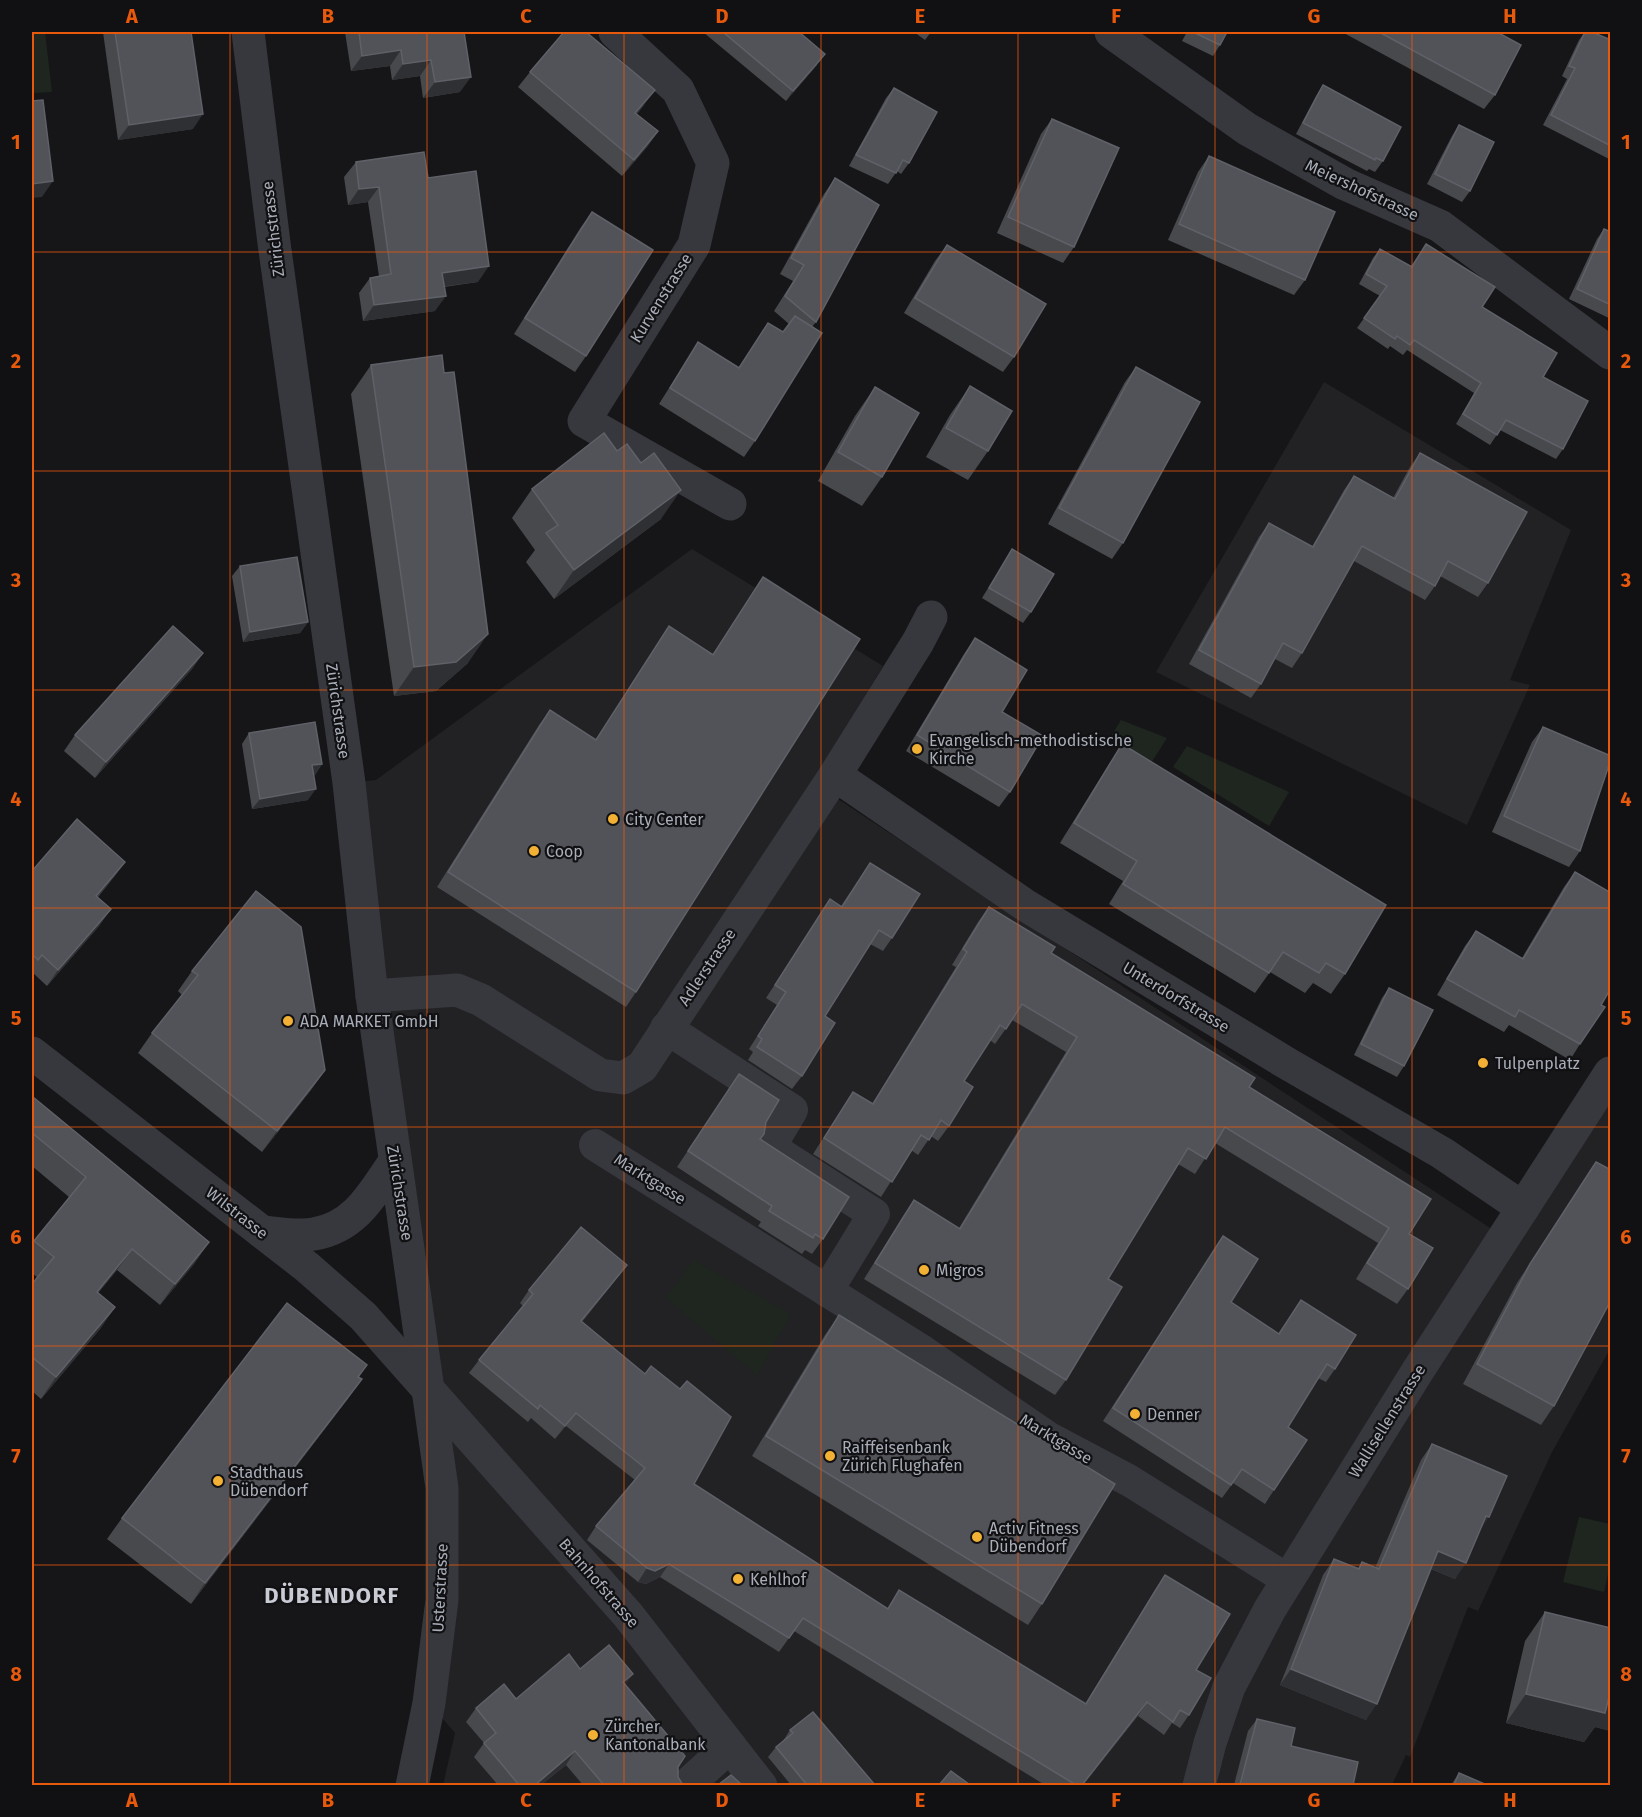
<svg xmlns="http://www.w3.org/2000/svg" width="1642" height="1817" viewBox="0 0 1642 1817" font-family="'Fira Sans',sans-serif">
  <rect width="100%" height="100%" fill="#161618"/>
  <!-- built -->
  <g fill="#222225">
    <polygon points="1324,382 1571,530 1510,680 1530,685 1467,825 1156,672"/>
    <polygon points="692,549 883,666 812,782 1510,1241 1610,1090 1610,1349 1552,1452 1478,1611 1468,1607 1410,1757 1406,1755 1392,1785 443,1785 455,1733 429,1703 442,1600 349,783 376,780"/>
  </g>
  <!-- green -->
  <g fill="#1e261f">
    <polygon points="32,32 45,32 52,92 32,93"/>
    <polygon points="1121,720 1167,738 1151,763 1110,738"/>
    <polygon points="1187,746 1289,792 1269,826 1173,767"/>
    <polygon points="693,1260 791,1314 757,1375 666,1298"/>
    <polygon points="1579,1517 1610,1524 1610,1565 1604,1592 1563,1582"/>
  </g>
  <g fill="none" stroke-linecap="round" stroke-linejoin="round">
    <!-- pedestrian -->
    <g stroke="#37383d" stroke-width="32">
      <polyline points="666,1028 792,1110 770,1147 874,1214 827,1291"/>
      <polyline points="595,1145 921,1350 1049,1438 1130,1481 1288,1580"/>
    </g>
    <!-- minor -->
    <g stroke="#37383d" stroke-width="33">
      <polyline points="615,32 678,90 713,163 694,245 584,421 730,504"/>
      <polyline points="1111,32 1247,129 1345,184 1440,226 1610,353"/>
      <polyline points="835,775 1025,905 1288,1064 1442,1153 1523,1208"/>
      <polyline points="372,996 457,990 481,1000 600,1075 623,1078 642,1067 835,775 918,642 931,617"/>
      <polyline points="686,1786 730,1746"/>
      <polyline points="1199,1786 1210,1743 1229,1687 1270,1609 1417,1372 1610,1073"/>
    </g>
    <!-- tertiary -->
    <g stroke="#37383d" stroke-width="33">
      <polyline points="248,32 274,243 349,783 372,996 442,1488 442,1600 429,1703 412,1786"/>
      <polyline points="32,1053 307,1267 363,1316 628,1615 761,1786"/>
      <path d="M262,1232C278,1233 298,1237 314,1234C356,1227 373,1193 395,1161"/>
    </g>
  </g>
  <!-- wall -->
  <g fill="#47494d">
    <polygon points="103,32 191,32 193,129 118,140"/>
    <polygon points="345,32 464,32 460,92 423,98 420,76 392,80 390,66 351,71"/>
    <polygon points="703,32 799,32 817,65 786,101"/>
    <polygon points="914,32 931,32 925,40"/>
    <polygon points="1187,32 1227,32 1220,45 1213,56 1182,41"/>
    <polygon points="1342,32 1497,32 1495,95 1484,109"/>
    <polygon points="1585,32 1592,32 1611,40 1611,160 1543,125 1567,79 1562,76 1579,40"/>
    <polygon points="530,72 644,105 637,114 658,131 647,147 622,176 518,87"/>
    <polygon points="1323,85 1383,161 1375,172 1369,169 1367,171 1296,134 1316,96"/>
    <polygon points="894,88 909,163 901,174 897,171 888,184 849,166 886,98"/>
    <polygon points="1052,119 1074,247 1063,263 997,233 1041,134"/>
    <polygon points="1459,125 1470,191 1462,202 1427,184 1452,136"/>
    <polygon points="1209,156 1305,280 1294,295 1168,240 1198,172"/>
    <polygon points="356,162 428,178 478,282 444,287 435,311 363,321 359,293 370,278 379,276 368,202 348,205 344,177"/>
    <polygon points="835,178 816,322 812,327 755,441 744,457 659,404 698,342 739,367 768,323 783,332 789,324 774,311 793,281 780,274 824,194"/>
    <polygon points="592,212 586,356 575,372 514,334 581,227"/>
    <polygon points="1604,229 1611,232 1611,319 1569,299 1597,239"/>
    <polygon points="1426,244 1543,377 1563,449 1556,459 1500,430 1490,445 1456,424 1474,393 1407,350 1403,355 1390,346 1388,349 1357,328 1380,296 1359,284 1373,258 1380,249 1411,266"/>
    <polygon points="947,245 1014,357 1003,372 904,313 935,261"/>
    <polygon points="371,365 444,373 468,663 436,691 394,696 351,394"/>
    <polygon points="1136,367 1123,543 1112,559 1048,524 1125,382"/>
    <polygon points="970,386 988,451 968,480 926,457 950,415"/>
    <polygon points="875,387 882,477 862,506 818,481 855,416"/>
    <polygon points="1420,453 1488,583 1478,597 1440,576 1435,586 1425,600 1354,561 1302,653 1292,668 1275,659 1261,684 1251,698 1189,664 1259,537 1269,523 1312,547 1344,490 1354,476 1393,498 1410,467"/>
    <polygon points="532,489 661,519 554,599 526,562 535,550 512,518"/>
    <polygon points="1012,549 1031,612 1023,623 982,598"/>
    <polygon points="240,566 308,622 300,633 243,642 232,576"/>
    <polygon points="763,577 636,992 626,1007 437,887 539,725 550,710 596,740 669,626 713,654"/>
    <polygon points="975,638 1002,712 1010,792 999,807 906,751 964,654"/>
    <polygon points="203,653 192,669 95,778 64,751 75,735"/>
    <polygon points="1543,727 1580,851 1569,867 1492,832 1532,742"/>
    <polygon points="249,733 322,764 315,775 313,775 308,800 252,809 242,744"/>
    <polygon points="1122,744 1345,974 1331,994 1313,983 1305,993 1270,972 1255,993 1109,904 1123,881 1060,843 1109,764"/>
    <polygon points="125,862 114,877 98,897 100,925 47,986 32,972 32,871"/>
    <polygon points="870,863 892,938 883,951 870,944 825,1016 802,1076 792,1089 748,1060 753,1052 749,1049 777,1005 766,998 830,899 841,906"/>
    <polygon points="1575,872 1580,1044 1570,1060 1509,1025 1504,1032 1437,995 1465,946 1476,931 1522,958 1564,887"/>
    <polygon points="989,907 1051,953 1249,1087 1409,1234 1408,1289 1397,1304 1356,1279 1378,1243 1215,1143 1195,1174 1178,1164 1108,1279 1066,1380 1055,1395 864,1279 903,1216 914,1200 959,1228 1066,1052 1012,1020 995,1044 990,1040 964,1081 949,1126 938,1141 931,1136 918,1155 911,1150 881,1197 813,1154 853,1092 872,1104 956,967 952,965 978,922"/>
    <polygon points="192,971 325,1070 311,1090 262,1152 138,1053 152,1033 182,995 178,991"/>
    <polygon points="1389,988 1404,1066 1397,1077 1354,1055 1382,998"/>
    <polygon points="739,1074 766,1122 760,1139 823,1239 812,1254 805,1250 802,1254 758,1226 761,1222 677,1167"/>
    <polygon points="32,1099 209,1242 194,1264 160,1305 117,1270 98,1293 115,1307 100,1329 41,1399 32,1391 32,1284 37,1277 32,1273 32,1244 69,1197 32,1166"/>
    <polygon points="1596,1162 1554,1406 1541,1425 1463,1384 1517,1283"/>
    <polygon points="1223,1236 1231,1302 1278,1334 1301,1300 1335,1369 1326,1382 1318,1378 1288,1427 1274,1490 1265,1504 1233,1483 1222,1498 1103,1421"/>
    <polygon points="627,1265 617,1278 582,1322 694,1484 887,1609 899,1590 1085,1704 1156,1588 1165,1575 1196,1670 1189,1715 1180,1728 1172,1723 1164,1735 1138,1716 1083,1785 1045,1785 794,1631 779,1652 660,1577 646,1584 638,1582 587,1540 596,1526 635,1480 566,1426 555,1439 531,1418 528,1422 469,1373 479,1360 523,1306 520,1303 529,1290"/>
    <polygon points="839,1315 1042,1604 1028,1625 752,1456 825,1335"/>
    <polygon points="367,1365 358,1377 362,1379 347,1400 191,1604 107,1539 122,1518"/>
    <polygon points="1432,1444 1480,1530 1455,1579 1431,1569 1366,1720 1280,1685 1323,1575 1334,1559 1358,1568 1362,1562 1375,1568 1421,1460"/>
    <polygon points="1545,1612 1611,1628 1611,1731 1595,1727 1584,1742 1506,1723 1525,1641"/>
    <polygon points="633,1674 625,1684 678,1767 678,1777 683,1785 583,1785 566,1765 541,1785 498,1785 474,1757 484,1743 466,1722 476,1708"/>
    <polygon points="1257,1719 1291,1746 1353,1785 1234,1785 1248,1731"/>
    <polygon points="790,1730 875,1785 791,1785 768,1757 776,1747 783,1741"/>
    <polygon points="1459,1773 1487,1785 1451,1785"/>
  </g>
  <!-- shaded-wall -->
  <g fill="#2f3033">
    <polygon points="401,50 390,66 351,71 362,56"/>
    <polygon points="825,54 817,65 786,101 793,91"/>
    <polygon points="431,60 420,76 392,80 403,64"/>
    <polygon points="471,77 460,92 423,98 435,82"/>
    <polygon points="655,90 644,105 624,128 635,113"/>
    <polygon points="203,114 193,129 118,140 129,125"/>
    <polygon points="658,131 647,147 622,176 634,160"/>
    <polygon points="53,181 42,197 32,198 32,184"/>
    <polygon points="379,187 368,202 348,205 359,189"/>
    <polygon points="489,266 478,282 431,288 442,273"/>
    <polygon points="446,296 435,311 363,321 374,305"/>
    <polygon points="681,490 661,519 554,599 574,570"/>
    <polygon points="308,622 300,633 243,642 250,632"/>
    <polygon points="488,634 468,663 436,691 394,696 414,667"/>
    <polygon points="203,653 192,669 95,778 106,762"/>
    <polygon points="322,764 315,775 304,776 312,765"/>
    <polygon points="316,789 308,800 252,809 260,799"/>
    <polygon points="125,862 114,877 85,911 96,896"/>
    <polygon points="111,909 100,925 47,986 58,970"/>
    <polygon points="325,1070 311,1090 262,1152 277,1131"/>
    <polygon points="209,1242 194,1264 160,1305 175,1284"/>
    <polygon points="132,1249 117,1270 82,1313 97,1292"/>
    <polygon points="627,1265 617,1278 571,1335 581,1321"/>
    <polygon points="115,1307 100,1329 41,1399 56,1377"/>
    <polygon points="362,1379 347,1400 191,1604 205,1583"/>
    <polygon points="576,1413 566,1426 555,1439 565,1426"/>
    <polygon points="1486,1516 1489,1517 1478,1533"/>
    <polygon points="1438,1551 1466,1563 1455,1579 1427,1567"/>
    <polygon points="669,1564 660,1577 646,1584 638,1582 647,1568"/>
    <polygon points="1291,1669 1377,1704 1366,1720 1280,1685"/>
    <polygon points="633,1674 623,1688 623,1682"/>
    <polygon points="1526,1694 1611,1697 1611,1731 1595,1727 1584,1742 1506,1723"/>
    <polygon points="1147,1702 1138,1716 1083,1785 1082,1785"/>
    <polygon points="575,1751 566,1765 541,1785 535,1785"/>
  </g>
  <!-- building -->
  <g fill="#525359" stroke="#5f6168" stroke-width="1.5">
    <polygon points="115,32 191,32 203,114 129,125"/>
    <polygon points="359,32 464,32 471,77 435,82 431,60 403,64 401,50 362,56"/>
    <polygon points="564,32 586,32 655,90 635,113 658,131 634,160 530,72"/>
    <polygon points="723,32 799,32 825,54 793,91"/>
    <polygon points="1193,32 1227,32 1220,45"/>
    <polygon points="1379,32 1497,32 1521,45 1495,95"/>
    <polygon points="1585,32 1592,32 1611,40 1611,146 1551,115 1575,68 1569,66"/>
    <polygon points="1323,85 1401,127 1383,161 1376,158 1375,160 1303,123"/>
    <polygon points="894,88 937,112 909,163 903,160 896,173 856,155"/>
    <polygon points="43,100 53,181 32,184 32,101"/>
    <polygon points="1052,119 1119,148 1074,247 1008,217"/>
    <polygon points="1459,125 1494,142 1470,191 1435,174"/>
    <polygon points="424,152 428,178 476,171 489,266 442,273 446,296 374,305 370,278 391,274 379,187 359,189 356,162"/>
    <polygon points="1209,156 1335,212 1305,280 1179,224"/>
    <polygon points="835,178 879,205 816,322 785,296 804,265 791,258"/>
    <polygon points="592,212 653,250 586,356 525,318"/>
    <polygon points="1604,229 1611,232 1611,305 1577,289"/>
    <polygon points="1426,244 1495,287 1482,307 1557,353 1543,377 1588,401 1563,449 1506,420 1497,435 1463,414 1481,383 1414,340 1410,345 1397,336 1395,339 1364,318 1387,286 1366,274 1380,249 1412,267"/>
    <polygon points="947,245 1046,304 1014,357 915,298"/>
    <polygon points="795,316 822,333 755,441 670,388 698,342 739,368 768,323 783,332"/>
    <polygon points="442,355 444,373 454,372 488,634 456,662 414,667 371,365"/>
    <polygon points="1136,367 1200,402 1123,543 1059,508"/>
    <polygon points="970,386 1012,411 988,451 946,428"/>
    <polygon points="875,387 919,413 882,477 838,452"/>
    <polygon points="604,433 617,451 627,444 641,463 654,453 681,490 574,570 546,533 558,525 532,489"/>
    <polygon points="1420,453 1527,512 1488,583 1448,561 1435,586 1362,546 1302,653 1283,643 1261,684 1199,650 1269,523 1313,547 1354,476 1395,499"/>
    <polygon points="1012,549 1054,574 1031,612 989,588"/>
    <polygon points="297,557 308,622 250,632 240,566"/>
    <polygon points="763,577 860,639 636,992 448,872 550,710 596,740 669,626 713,655"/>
    <polygon points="173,626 203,653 106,762 75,735"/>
    <polygon points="975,638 1027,670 1002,712 1043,736 1010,792 917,735"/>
    <polygon points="315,722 322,764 312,765 316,789 260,799 249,733"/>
    <polygon points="1543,727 1611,756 1611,759 1580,851 1504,816"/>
    <polygon points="1122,744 1386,905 1345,974 1326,963 1319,973 1283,952 1269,973 1123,884 1137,861 1074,823"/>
    <polygon points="77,819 125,862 96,896 111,909 58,970 42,955 38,960 32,954 32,871"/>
    <polygon points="870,863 920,894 892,938 879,930 825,1016 835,1023 802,1076 757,1047 762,1039 758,1036 786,992 775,985 830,899 842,907"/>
    <polygon points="1575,872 1611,893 1611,988 1601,1005 1605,1007 1580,1044 1519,1010 1515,1017 1447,979 1476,931 1523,959"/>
    <polygon points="256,891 301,927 325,1070 277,1131 152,1033 198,975 192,971"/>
    <polygon points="989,907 1055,947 1051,953 1255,1078 1249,1087 1431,1199 1409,1234 1433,1248 1408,1289 1367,1263 1389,1228 1225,1127 1206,1159 1188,1148 1108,1279 1122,1287 1066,1380 875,1263 914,1200 960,1229 1077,1037 1022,1004 1006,1029 1000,1025 964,1081 973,1087 949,1126 941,1120 929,1140 921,1135 892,1182 824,1138 853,1092 873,1104 967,952 963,949"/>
    <polygon points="1389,988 1433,1010 1404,1066 1361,1044"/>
    <polygon points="739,1074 779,1100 766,1122 764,1134 760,1139 849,1197 823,1239 815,1234 813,1238 769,1211 772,1206 688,1151"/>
    <polygon points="33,1097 209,1242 175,1284 132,1249 97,1292 115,1307 56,1377 32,1357 32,1284 54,1257 34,1241 86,1177 32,1133 32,1099"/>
    <polygon points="1596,1162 1611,1170 1611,1300 1554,1406 1477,1364 1530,1264"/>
    <polygon points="581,1227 627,1265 581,1321 645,1374 651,1366 680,1389 687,1381 731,1417 694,1484 888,1609 899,1590 1086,1704 1165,1575 1230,1614 1196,1670 1211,1678 1189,1715 1180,1710 1173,1722 1147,1702 1082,1785 1076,1785 803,1618 789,1638 669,1564 655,1571 647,1568 596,1526 645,1468 576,1413 565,1426 540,1405 538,1409 479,1360 533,1294 529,1290"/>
    <polygon points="1223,1236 1258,1259 1231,1302 1279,1334 1301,1300 1356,1335 1335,1369 1327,1364 1288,1427 1307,1440 1274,1490 1242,1469 1231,1485 1113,1408"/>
    <polygon points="287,1303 367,1365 358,1377 362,1379 205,1583 122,1518"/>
    <polygon points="839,1315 1115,1484 1042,1604 766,1436"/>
    <polygon points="1432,1444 1507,1476 1489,1517 1486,1516 1466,1563 1438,1551 1377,1704 1291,1669 1334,1559 1359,1569 1362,1562 1379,1569"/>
    <polygon points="1545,1612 1611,1628 1611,1697 1609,1697 1605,1713 1526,1694"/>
    <polygon points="609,1645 633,1674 623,1682 685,1756 678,1767 678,1777 683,1785 604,1785 575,1751 535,1785 519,1785 484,1743 496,1733 476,1708 504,1684 516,1699 569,1654 580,1669"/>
    <polygon points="813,1712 875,1785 807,1785 776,1747 793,1733 790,1730"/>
    <polygon points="1257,1719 1295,1728 1291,1746 1358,1762 1353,1785 1240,1785"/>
    <polygon points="951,1771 970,1785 939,1785"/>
    <polygon points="1459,1773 1487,1785 1454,1785"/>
    <polygon points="731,1775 742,1785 718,1785"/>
  </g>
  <!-- grid -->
  <path fill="none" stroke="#e8590c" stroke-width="1.5" stroke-opacity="0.55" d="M230,32V1786M427,32V1786M624,32V1786M821,32V1786M1018,32V1786M1215,32V1786M1412,32V1786M32,252H1610M32,471H1610M32,690H1610M32,908H1610M32,1127H1610M32,1346H1610M32,1565H1610"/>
  <!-- markers -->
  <g fill="#f2b134" stroke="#111113" stroke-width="2">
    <circle cx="917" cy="749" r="6"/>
    <circle cx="613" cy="819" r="6"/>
    <circle cx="534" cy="851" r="6"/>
    <circle cx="288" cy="1021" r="6"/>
    <circle cx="1483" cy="1063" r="6"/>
    <circle cx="924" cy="1270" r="6"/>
    <circle cx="1135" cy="1414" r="6"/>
    <circle cx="830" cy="1456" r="6"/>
    <circle cx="218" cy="1481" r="6"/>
    <circle cx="977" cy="1537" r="6"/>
    <circle cx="738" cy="1579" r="6"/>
    <circle cx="593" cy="1735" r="6"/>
  </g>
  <g text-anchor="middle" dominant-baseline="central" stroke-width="4.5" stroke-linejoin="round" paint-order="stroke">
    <!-- street labels -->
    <g font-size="16" fill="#a8adb8" stroke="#111113">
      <text transform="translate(1362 190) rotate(25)">Meiershofstrasse</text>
      <text transform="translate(273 229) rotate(-97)">Zürichstrasse</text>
      <text transform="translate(661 298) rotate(-58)">Kurvenstrasse</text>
      <text transform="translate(338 711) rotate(82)">Zürichstrasse</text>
      <text transform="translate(707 967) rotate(-56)">Adlerstrasse</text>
      <text transform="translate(1176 997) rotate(31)">Unterdorfstrasse</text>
      <text transform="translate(650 1179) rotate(32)">Marktgasse</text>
      <text transform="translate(400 1193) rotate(81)">Zürichstrasse</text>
      <text transform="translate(237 1213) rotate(38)">Wilstrasse</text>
      <text transform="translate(1387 1421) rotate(-58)">Wallisellenstrasse</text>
      <text transform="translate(1056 1439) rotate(31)">Marktgasse</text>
      <text transform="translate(599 1583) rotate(49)">Bahnhofstrasse</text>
      <text transform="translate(440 1588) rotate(-87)">Usterstrasse</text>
    </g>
    <!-- poi labels -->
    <g font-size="16" fill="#a8adb8" stroke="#111113" text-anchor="start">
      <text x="929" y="740">Evangelisch-methodistische<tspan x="929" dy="18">Kirche</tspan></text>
      <text x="625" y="819">City Center</text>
      <text x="546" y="851">Coop</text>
      <text x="300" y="1021">ADA MARKET GmbH</text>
      <text x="1495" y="1063">Tulpenplatz</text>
      <text x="936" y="1270">Migros</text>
      <text x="1147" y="1414">Denner</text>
      <text x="842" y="1447">Raiffeisenbank<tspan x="842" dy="18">Zürich Flughafen</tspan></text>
      <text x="230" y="1472">Stadthaus<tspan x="230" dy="18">Dübendorf</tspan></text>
      <text x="989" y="1528">Activ Fitness<tspan x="989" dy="18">Dübendorf</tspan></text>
      <text x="750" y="1579">Kehlhof</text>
      <text x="605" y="1726">Zürcher<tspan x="605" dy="18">Kantonalbank</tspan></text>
    </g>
    <!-- district labels -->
    <g font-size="22" font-weight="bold" letter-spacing="1.5" fill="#c9ccd4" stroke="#111113">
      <text x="332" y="1595">DÜBENDORF</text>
    </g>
  </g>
  <!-- border -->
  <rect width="1642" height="1817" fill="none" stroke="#111113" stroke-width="66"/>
  <rect x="33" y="33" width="1576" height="1751" fill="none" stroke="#e8590c" stroke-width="2"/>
  <g font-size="20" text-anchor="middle" font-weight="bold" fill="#e8590c">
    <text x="132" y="23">A</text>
    <text x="328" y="23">B</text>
    <text x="526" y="23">C</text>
    <text x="722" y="23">D</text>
    <text x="920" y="23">E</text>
    <text x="1116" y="23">F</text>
    <text x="1314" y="23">G</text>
    <text x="1510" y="23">H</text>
    <text x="16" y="149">1</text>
    <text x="1626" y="149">1</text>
    <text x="16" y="368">2</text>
    <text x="1626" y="368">2</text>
    <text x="16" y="587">3</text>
    <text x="1626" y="587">3</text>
    <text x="16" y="806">4</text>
    <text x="1626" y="806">4</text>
    <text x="16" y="1025">5</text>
    <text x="1626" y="1025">5</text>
    <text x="16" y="1244">6</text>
    <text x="1626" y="1244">6</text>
    <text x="16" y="1463">7</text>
    <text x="1626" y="1463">7</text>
    <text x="16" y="1681">8</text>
    <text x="1626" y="1681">8</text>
    <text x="132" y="1807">A</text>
    <text x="328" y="1807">B</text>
    <text x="526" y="1807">C</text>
    <text x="722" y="1807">D</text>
    <text x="920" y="1807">E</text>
    <text x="1116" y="1807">F</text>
    <text x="1314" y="1807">G</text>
    <text x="1510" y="1807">H</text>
  </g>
</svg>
